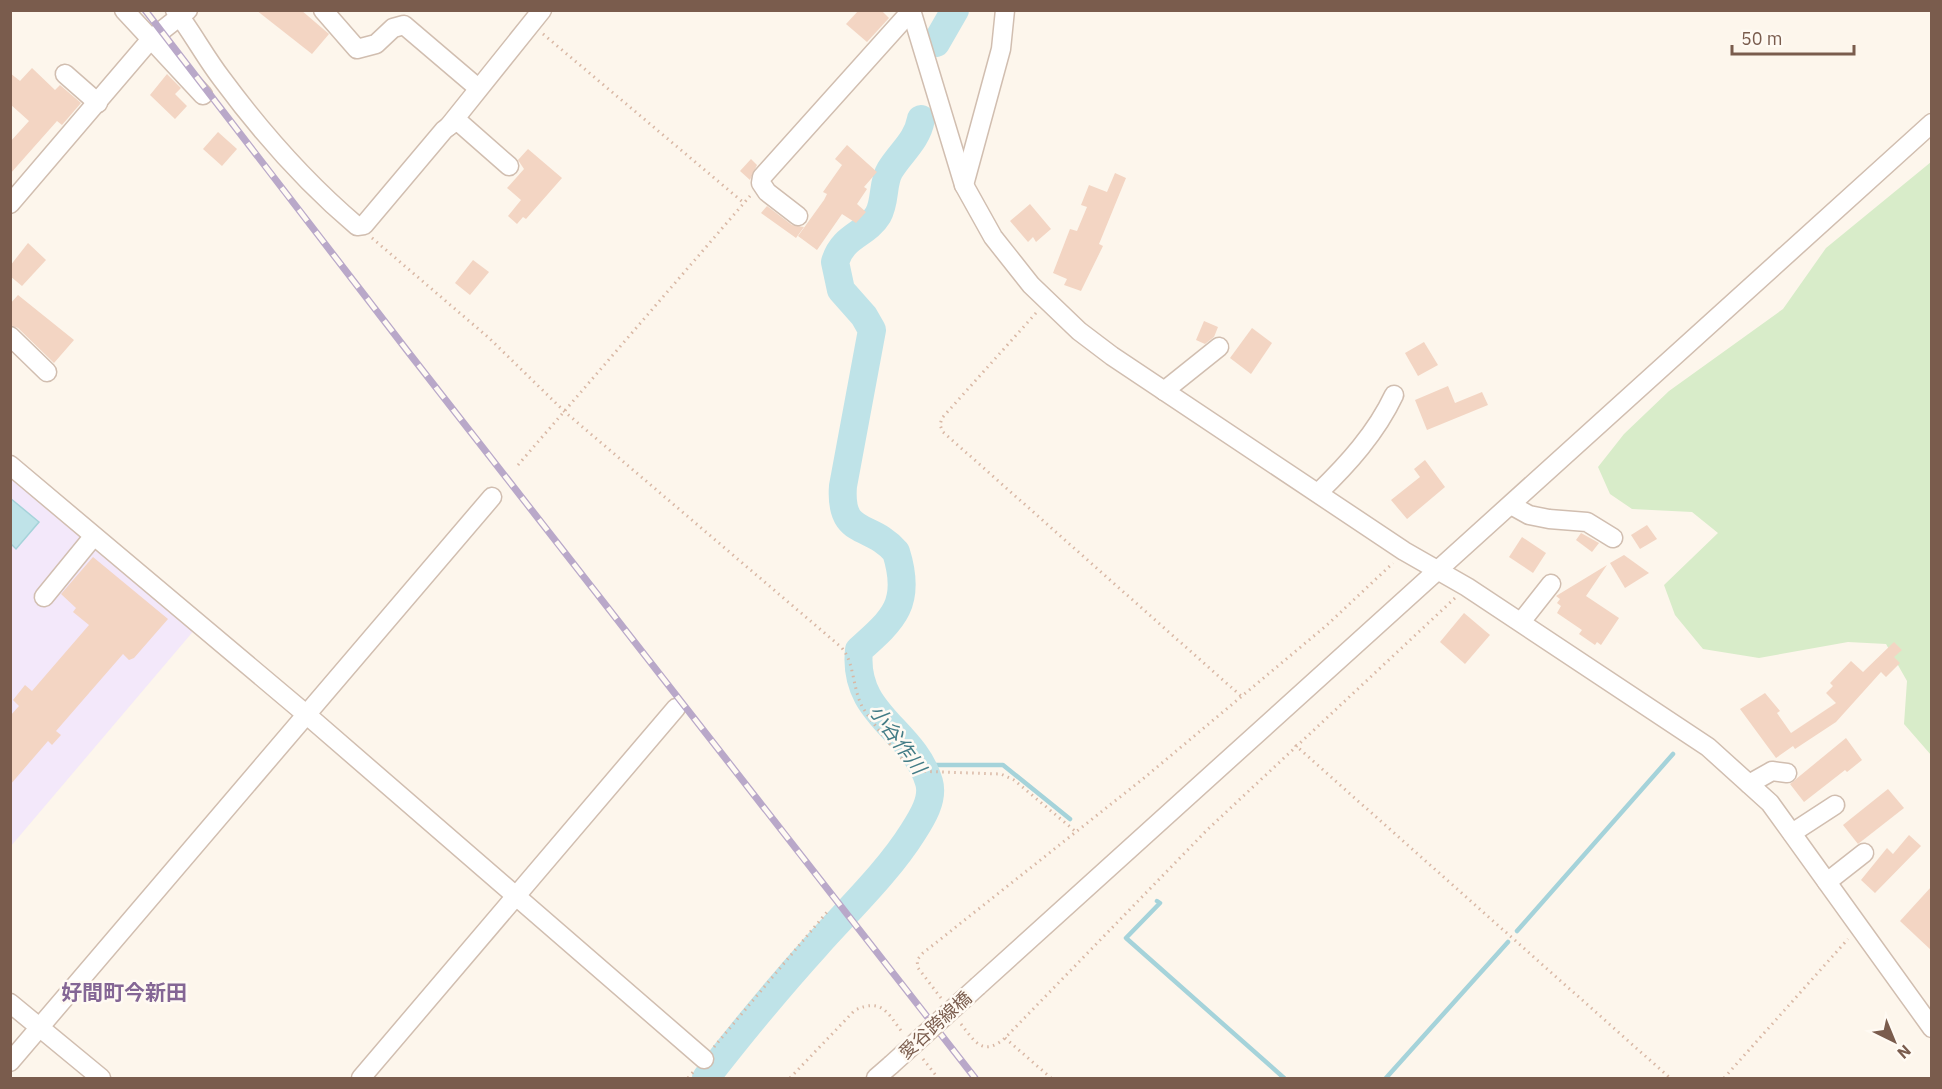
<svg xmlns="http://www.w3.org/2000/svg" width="1942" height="1089" viewBox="0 0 1942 1089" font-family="'IBM Plex Sans','Noto Sans JP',sans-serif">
  <rect width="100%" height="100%" fill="#fdf6ec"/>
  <!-- education -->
  <polygon fill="#f3e8fa" points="11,472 196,628 11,846"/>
  <!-- green -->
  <polygon fill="#d8ecc9" points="1931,162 1931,755 1904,724 1907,681 1886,644 1848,642 1759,658 1703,649 1675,615 1664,585 1718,533 1692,512 1632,509 1610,494 1598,467 1624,434 1669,391 1783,309 1826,248"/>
  <!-- water -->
  <polygon fill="#bfe3e8" stroke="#a5d3da" stroke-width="1.5" points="10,498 39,522 16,549 11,544"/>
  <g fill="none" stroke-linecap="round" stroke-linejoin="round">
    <!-- stream -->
    <g stroke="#a5d3da" stroke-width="4.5">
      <polyline points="921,765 1003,765 1070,819"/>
      <polyline points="1157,901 1160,903 1126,938 1284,1078"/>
      <polyline points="1517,931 1673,754"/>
      <polyline points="1386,1078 1508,942"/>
    </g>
    <!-- river -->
    <g stroke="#bfe3e8" stroke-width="28">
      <polyline points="936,43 955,10"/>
      <path d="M706,1078C741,1033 777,989 816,946C848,910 888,872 913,832C922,818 934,799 929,782C913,729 852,715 859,650C894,619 912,603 896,552C871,522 839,538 843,486L872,330L864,316L841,290L835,262C843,235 866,235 878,215C886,201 882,183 890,170C901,152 917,141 921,119"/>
    </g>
  </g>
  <!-- building -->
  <g fill="#f3d5c3">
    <polygon points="256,10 301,10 329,34 312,54"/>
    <polygon points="859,10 881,10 889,18 867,42 846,24"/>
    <polygon points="32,68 55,90 60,85 81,103 62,125 57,121 10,174 10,142 29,121 10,104 10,73 20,81"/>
    <polygon points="167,74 181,88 175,94 187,106 175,119 150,95"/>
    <polygon points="218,132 237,149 222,166 203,149"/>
    <polygon points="847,145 877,172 864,187 867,189 857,204 866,212 856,223 842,214 817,250 798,236 824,200 827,194 823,192 842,165 835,159"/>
    <polygon points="528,149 562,178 526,219 523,217 517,224 508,216 521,200 507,188 524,169 518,160"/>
    <polygon points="751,159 757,165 750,180 740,171"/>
    <polygon points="1115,173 1126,178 1099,244 1103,246 1081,291 1064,285 1067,279 1053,273 1070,229 1077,231 1087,207 1081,205 1089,185 1107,192"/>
    <polygon points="1030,204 1051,229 1036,242 1033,237 1028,242 1010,221"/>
    <polygon points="767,206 792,225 804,227 796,238 761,213"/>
    <polygon points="28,243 46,260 22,286 10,276 10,266"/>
    <polygon points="473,260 489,272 470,295 455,283"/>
    <polygon points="18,295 74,340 54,363 18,328 10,325 10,304"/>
    <polygon points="1204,321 1218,327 1214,337 1205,344 1196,340"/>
    <polygon points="1252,328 1272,343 1251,374 1230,358"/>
    <polygon points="1424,342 1438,365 1418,376 1405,353"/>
    <polygon points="1448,386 1455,403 1482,392 1488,405 1427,430 1415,400"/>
    <polygon points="1425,460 1445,487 1407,519 1391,500 1420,477 1414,469"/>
    <polygon points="1647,525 1657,539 1640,549 1631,535"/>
    <polygon points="1581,533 1599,543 1592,552 1576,540"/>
    <polygon points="1522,537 1546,553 1533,573 1509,557"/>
    <polygon points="1624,555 1649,573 1625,588 1610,563"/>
    <polygon points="93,557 168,619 134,658 129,660 123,654 56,731 61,735 52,745 48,741 10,785 10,716 19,706 13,700 25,685 32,691 89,625 73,612 76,608 61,594"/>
    <polygon points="1607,565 1586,596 1619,618 1601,645 1597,642 1595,645 1579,634 1582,630 1557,613 1561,606 1557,603 1560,599 1556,596"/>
    <polygon points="1464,613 1490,635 1465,664 1440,642"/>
    <polygon points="1894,642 1902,650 1894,657 1900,663 1886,677 1881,672 1836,722 1795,749 1793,746 1776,758 1740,709 1765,693 1780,711 1777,713 1791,733 1836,703 1826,693 1833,686 1830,683 1851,661 1863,672"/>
    <polygon points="1846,738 1862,760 1847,772 1845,770 1804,802 1790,784"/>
    <polygon points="1888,789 1904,808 1858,844 1843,825"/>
    <polygon points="1909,835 1921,846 1875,893 1861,880 1887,848 1893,854"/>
    <polygon points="1932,886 1932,951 1900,921"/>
  </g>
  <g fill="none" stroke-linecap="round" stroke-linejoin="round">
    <!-- minor casing -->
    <g stroke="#d1beb0" stroke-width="21">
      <g id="minor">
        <polyline points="124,10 203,95"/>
        <path d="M175,10C192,32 205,57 222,79C262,133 305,182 357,226L364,225L444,130L453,123H460L509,166"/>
        <polyline points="323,10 357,49 376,44 393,28 404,25 478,88"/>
        <polyline points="911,10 964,185 993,237 1031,285 1079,331 1112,356 1404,551 1467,587 1708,747 1770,803 1932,1028"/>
        <polyline points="65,74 98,103"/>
        <polyline points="449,126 542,10"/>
        <polyline points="964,185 1001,49 1005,10"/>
        <polyline points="10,204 151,39 188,10"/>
        <polyline points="798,216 767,192 761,183 762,177 911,11"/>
        <polyline points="10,336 47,372"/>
        <polyline points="1164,391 1219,347"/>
        <polyline points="10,465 307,715 704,1059"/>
        <path d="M1318,493C1348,464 1376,433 1394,395"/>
        <polyline points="1511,505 1529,515 1549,519 1587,522 1613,538"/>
        <polyline points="44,597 93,537"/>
        <polyline points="1521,622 1551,584"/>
        <polyline points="1749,784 1772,771 1787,773"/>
        <polyline points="1792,833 1835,805"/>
        <polyline points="1827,882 1864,853"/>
        <polyline points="978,986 1932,123"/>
        <polyline points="10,1003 101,1078"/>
        <polyline points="10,1062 492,497"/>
        <polyline points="361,1078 676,708"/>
        <polyline points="876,1078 891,1065"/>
      </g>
    </g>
    <!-- path -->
    <g stroke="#d9b8a5" stroke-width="3" stroke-dasharray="1.5 4.5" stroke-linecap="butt">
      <polyline points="543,34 744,203"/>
      <path d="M372,238L489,338L565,412L841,647C855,662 852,689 863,708C877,730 896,751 912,771L1001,774L1014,780L1075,831"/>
      <polyline points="1036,313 942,418 940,425 943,432 1241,696"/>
      <polyline points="518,465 750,196"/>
      <polyline points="1295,745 1670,1078"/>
      <polyline points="941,998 918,968 917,960 923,953 1144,778 1327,625 1393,563"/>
      <path d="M961,1024C975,1042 983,1057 1005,1038L1207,830L1455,598"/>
      <polyline points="1005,1038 1051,1078"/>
      <polyline points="714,1047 827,912"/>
      <polyline points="923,1059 938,1078"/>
      <polyline points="688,1078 694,1071"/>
      <path d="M790,1078L855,1010C882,998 887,1012 902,1032"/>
      <polyline points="1724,1078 1848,939"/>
    </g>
    <!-- minor -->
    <use href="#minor" stroke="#fff" stroke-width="18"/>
    <!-- rail casing -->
    <g stroke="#b9a8c9" stroke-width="7">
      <polyline id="rail" points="145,10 409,353 975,1078"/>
    </g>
    <!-- rail -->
    <use href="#rail" stroke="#fffaf3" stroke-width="4.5" stroke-dasharray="14" stroke-linecap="butt"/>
    <!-- minor-bridge casing -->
    <g stroke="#d1beb0" stroke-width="21" stroke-linecap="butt">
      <polyline id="minor-bridge" points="891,1065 978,986"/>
    </g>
    <!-- minor-bridge -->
    <use href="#minor-bridge" stroke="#fff" stroke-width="18"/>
  </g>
  <g text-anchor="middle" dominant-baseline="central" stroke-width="5" stroke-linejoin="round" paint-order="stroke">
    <!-- street labels -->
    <g font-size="18" fill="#7a5c4d" stroke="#fffaf3">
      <text transform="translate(935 1025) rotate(-42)">愛谷跨線橋</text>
    </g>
    <!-- water labels -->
    <g font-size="20" font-style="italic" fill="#437c86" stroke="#fffaf3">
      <text transform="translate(898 739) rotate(54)">小谷作川</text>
    </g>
    <!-- quarter labels -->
    <g font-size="21" font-weight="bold" fill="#846695" stroke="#fffaf3">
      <text x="124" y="992">好間町今新田</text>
    </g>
  </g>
  <!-- border -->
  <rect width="1942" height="1089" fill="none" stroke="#7a5c4d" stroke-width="24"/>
  <!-- north arrow -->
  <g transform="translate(1894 1041) rotate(137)" stroke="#fffaf3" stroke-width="4.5" paint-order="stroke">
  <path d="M0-4.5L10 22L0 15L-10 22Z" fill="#7a5c4d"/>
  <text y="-9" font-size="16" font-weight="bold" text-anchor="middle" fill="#7a5c4d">N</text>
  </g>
  <!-- scale -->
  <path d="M1732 45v9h122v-9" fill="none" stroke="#7a5c4d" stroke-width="3"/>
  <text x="1741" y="45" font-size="18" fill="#7a5c4d" stroke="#fffaf3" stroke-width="4.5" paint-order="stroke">50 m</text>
</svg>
